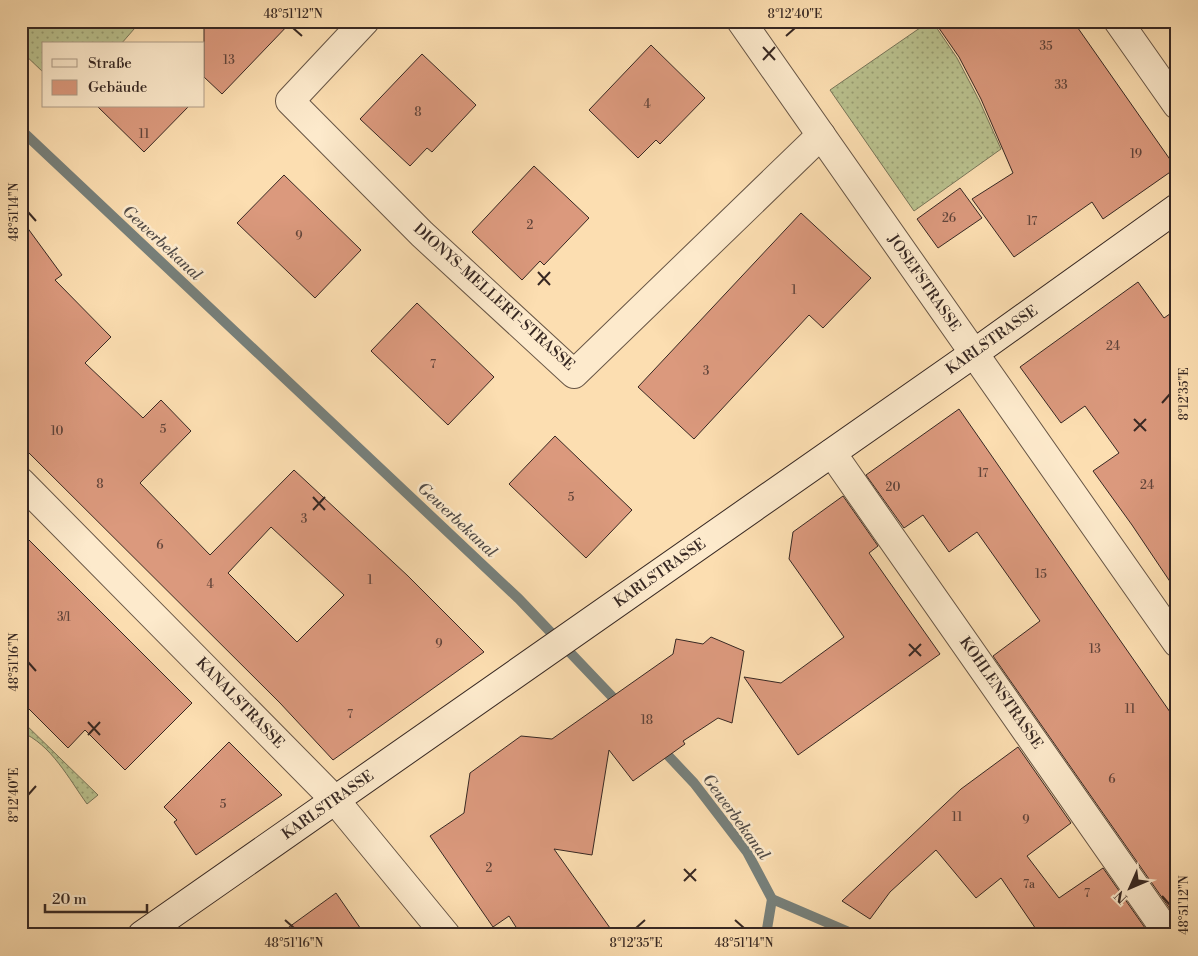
<svg xmlns="http://www.w3.org/2000/svg" width="1198" height="956" viewBox="0 0 1198 956" font-family="'Libre Bodoni',serif">
  <defs>
    <pattern id="grass-dots" width="8" height="8" patternUnits="userSpaceOnUse" patternTransform="scale(1.25)"><rect width="8" height="8" fill="#bac28f"/><path d="M2 2h.1M6 6h.1" fill="none" stroke="#989e74" stroke-width="1.8" stroke-linecap="round"/></pattern>
  </defs>
  <rect width="100%" height="100%" fill="#fcdeb1"/>
  <filter id="stains"><feTurbulence type="fractalNoise" baseFrequency=".004" numOctaves="4"/><feColorMatrix values="0 0 0 0 .2 0 0 0 0 .09 0 0 0 0 .02 0 0 0 .5 -.17"/></filter>
  <radialGradient id="worn" r=".72"><stop offset=".6" stop-color="#630" stop-opacity="0"/><stop offset="1" stop-color="#630" stop-opacity=".3"/></radialGradient>
  <!-- grass -->
  <g fill="url(#grass-dots)" stroke="#787559">
    <polygon points="21,21 141,21 121,44 44,44 44,73 21,51"/>
    <polygon points="930,21 932,21 957,58 979,100 1001,149 914,211 830,90"/>
    <path d="M21,720L98,795L87,804C69,779 51,744 21,732Z"/>
  </g>
  <g fill="none" stroke-linecap="round" stroke-linejoin="round">
    <!-- stream -->
    <g stroke="#77807b" stroke-width="10">
      <polyline points="21,130 519,599 621,706"/>
      <polyline points="660,747 694,783 747,852 772,899 856,935"/>
      <polyline points="766,935 772,899"/>
    </g>
  </g>
  <!-- building -->
  <g fill="#db997d" stroke="#372823" fill-rule="evenodd">
    <polygon points="204,21 292,21 222,94 204,77"/>
    <polygon points="934,21 1073,21 1176,168 1103,219 1092,202 1014,257 972,199 1013,173 981,99 959,57"/>
    <polygon points="651,45 705,98 660,144 656,140 638,158 589,110"/>
    <polygon points="422,54 476,105 432,152 427,148 410,166 360,119"/>
    <polygon points="97,106 189,106 144,152"/>
    <polygon points="534,166 589,218 544,265 540,261 522,280 472,232"/>
    <polygon points="284,175 361,250 315,298 237,223"/>
    <polygon points="960,188 982,218 938,248 917,219"/>
    <polygon points="801,213 871,278 823,328 809,315 694,439 638,387"/>
    <path d="M21,219L62,275L55,280L111,337L85,363L143,418L161,400L191,431L140,483L210,555L294,470L408,576L484,652L333,760L280,703L21,445ZM271,527L344,595L297,642L228,573Z"/>
    <polygon points="1138,282 1164,318 1177,309 1177,592 1132,525 1093,471 1119,453 1085,406 1061,423 1020,367"/>
    <polygon points="417,303 494,377 448,425 371,351"/>
    <polygon points="959,409 1177,722 1177,919 993,656 1040,621 977,532 949,552 923,515 904,528 866,475"/>
    <polygon points="555,436 632,510 586,558 509,484"/>
    <polygon points="843,496 878,546 869,553 940,654 798,755 744,677 781,683 844,637 789,559 793,532"/>
    <polygon points="21,532 192,703 125,770 85,730 68,748 21,701"/>
    <polygon points="711,637 744,651 732,723 718,718 683,741 685,744 633,781 609,750 592,855 554,849 615,935 521,935 509,916 493,927 430,836 464,813 470,773 521,736 552,739 673,654 676,639 703,644"/>
    <polygon points="229,742 282,795 196,855 174,822 177,820 164,807"/>
    <polygon points="1018,747 1071,823 1027,856 1059,898 1103,868 1150,935 1040,935 1001,878 976,898 936,850 890,892 870,919 842,901 961,789"/>
    <polygon points="336,893 365,935 278,935"/>
  </g>
  <g fill="none" stroke-linecap="round" stroke-linejoin="round">
    <!-- street casing -->
    <g stroke="#685646" stroke-width="30">
      <g id="street">
        <polyline points="365,21 290,101 422,234 574,374 821,135"/>
        <polyline points="741,21 1177,643"/>
        <polyline points="1118,21 1177,105"/>
        <polyline points="832,453 1169,935"/>
        <polyline points="21,482 335,800 446,935"/>
      </g>
    </g>
    <!-- secondary casing -->
    <g stroke="#372823" stroke-width="30">
      <polyline id="secondary" points="142,935 973,354 1177,208"/>
    </g>
    <!-- street -->
    <use href="#street" stroke="#fdeacc" stroke-width="28"/>
    <!-- secondary -->
    <use href="#secondary" stroke="#fdeacc" stroke-width="28"/>
  </g>
  <!-- ticks -->
  <path fill="none" stroke="#372823" stroke-width="2" d="M293,28L302,36M786,36L795,28M763,47L775,60M763,60L775,47M28,212L36,221M538,272L550,285M538,285L550,272M1162,403L1170,394M1134,419L1146,431M1134,431L1146,419M313,497L325,510M313,510L325,497M909,644L921,656M909,656L921,644M28,662L36,671M88,722L100,735M88,735L100,722M28,795L36,786M684,869L696,881M684,881L696,869M1162,896L1170,905M285,920L294,928M735,920L744,928M636,928L645,920"/>
  <g text-anchor="middle" dominant-baseline="central" stroke-width="5" stroke-linejoin="round" paint-order="stroke">
    <!-- number labels -->
    <g font-size="12" fill="#60443a">
      <text x="1046" y="46">35</text>
      <text x="229" y="60">13</text>
      <text x="1061" y="85">33</text>
      <text x="647" y="104">4</text>
      <text x="418" y="112">8</text>
      <text x="144" y="134">11</text>
      <text x="1136" y="154">19</text>
      <text x="949" y="218">26</text>
      <text x="1032" y="221">17</text>
      <text x="530" y="225">2</text>
      <text x="299" y="236">9</text>
      <text x="794" y="290">1</text>
      <text x="1113" y="346">24</text>
      <text x="433" y="364">7</text>
      <text x="706" y="371">3</text>
      <text x="163" y="429">5</text>
      <text x="57" y="431">10</text>
      <text x="983" y="473">17</text>
      <text x="100" y="484">8</text>
      <text x="1147" y="485">24</text>
      <text x="893" y="487">20</text>
      <text x="571" y="497">5</text>
      <text x="304" y="519">3</text>
      <text x="160" y="545">6</text>
      <text x="1041" y="574">15</text>
      <text x="370" y="580">1</text>
      <text x="210" y="584">4</text>
      <text x="64" y="617">3/1</text>
      <text x="439" y="644">9</text>
      <text x="1095" y="649">13</text>
      <text x="1130" y="709">11</text>
      <text x="350" y="714">7</text>
      <text x="647" y="720">18</text>
      <text x="1112" y="779">6</text>
      <text x="223" y="804">5</text>
      <text x="957" y="817">11</text>
      <text x="1026" y="820">9</text>
      <text x="489" y="868">2</text>
      <text x="1029" y="884">7a</text>
      <text x="1087" y="893">7</text>
    </g>
    <!-- street labels -->
    <g font-size="15" fill="#372823" stroke="#fdeacc">
      <text transform="translate(924 283) rotate(55)">JOSEFSTRASSE</text>
      <text transform="translate(494 297) rotate(42)">DIONYS-MELLERT-STRASSE</text>
      <text transform="translate(992 340) rotate(-35)">KARLSTRASSE</text>
      <text transform="translate(660 573) rotate(-35)">KARLSTRASSE</text>
      <text transform="translate(1001 693) rotate(55)">KOHLENSTRASSE</text>
      <text transform="translate(240 703) rotate(46)">KANALSTRASSE</text>
      <text transform="translate(328 805) rotate(-35)">KARLSTRASSE</text>
    </g>
    <!-- water labels -->
    <g font-size="16" font-style="italic" fill="#524c48" stroke="#fdeacc">
      <text transform="translate(162 243) rotate(43)">Gewerbekanal</text>
      <text transform="translate(457 520) rotate(43)">Gewerbekanal</text>
      <text transform="translate(736 817) rotate(54)">Gewerbekanal</text>
    </g>
  </g>
  <!-- margin -->
  <rect width="1198" height="956" fill="none" stroke="#fcdeb1" stroke-width="55"/>
  <!-- legend -->
  <rect x="42" y="42" width="162" height="65" fill="#fdeacc" stroke="#ae9c88"/>
  <rect x="52" y="59" width="25" height="8" fill="#fdeacc" stroke="#ae9c88"/>
  <text x="88" y="68" font-size="15" fill="#372823">Straße</text>
  <rect x="52" y="80" width="25" height="15" fill="#db997d" stroke="#ae9c88"/>
  <text x="88" y="92" font-size="15" fill="#372823">Gebäude</text>
  <!-- north arrow -->
  <g transform="translate(1130 888) rotate(225)" stroke="#fdeacc" stroke-width="4" paint-order="stroke">
  <path d="M0-4L9 19L0 12L-9 19Z" fill="#372823"/>
  <text y="-8" font-size="14" font-weight="bold" text-anchor="middle" fill="#372823">N</text>
  </g>
  <!-- scale -->
  <path d="M45 904v8h102v-8" fill="none" stroke="#372823" stroke-width="2.5"/>
  <text x="52" y="904" font-size="15" fill="#372823" stroke="#fdeacc" stroke-width="4" paint-order="stroke">20 m</text>
  <rect x="28" y="28" width="1142" height="900" fill="none" stroke="#372823" stroke-width="2"/>
  <g font-size="12" text-anchor="middle" fill="#372823">
    <text x="293" y="18">48°51'12"N</text>
    <text x="795" y="18">8°12'40"E</text>
    <text transform="translate(14 212) rotate(-90)" y="4">48°51'14"N</text>
    <text transform="translate(1184 394) rotate(-90)" y="4">8°12'35"E</text>
    <text transform="translate(14 662) rotate(-90)" y="4">48°51'16"N</text>
    <text transform="translate(14 795) rotate(-90)" y="4">8°12'40"E</text>
    <text transform="translate(1184 905) rotate(-90)" y="4">48°51'12"N</text>
    <text x="294" y="947">48°51'16"N</text>
    <text x="636" y="947">8°12'35"E</text>
    <text x="744" y="947">48°51'14"N</text>
  </g>
  <rect width="100%" height="100%" filter="url(#stains)"/>
  <rect width="100%" height="100%" fill="url(#worn)"/>
</svg>
